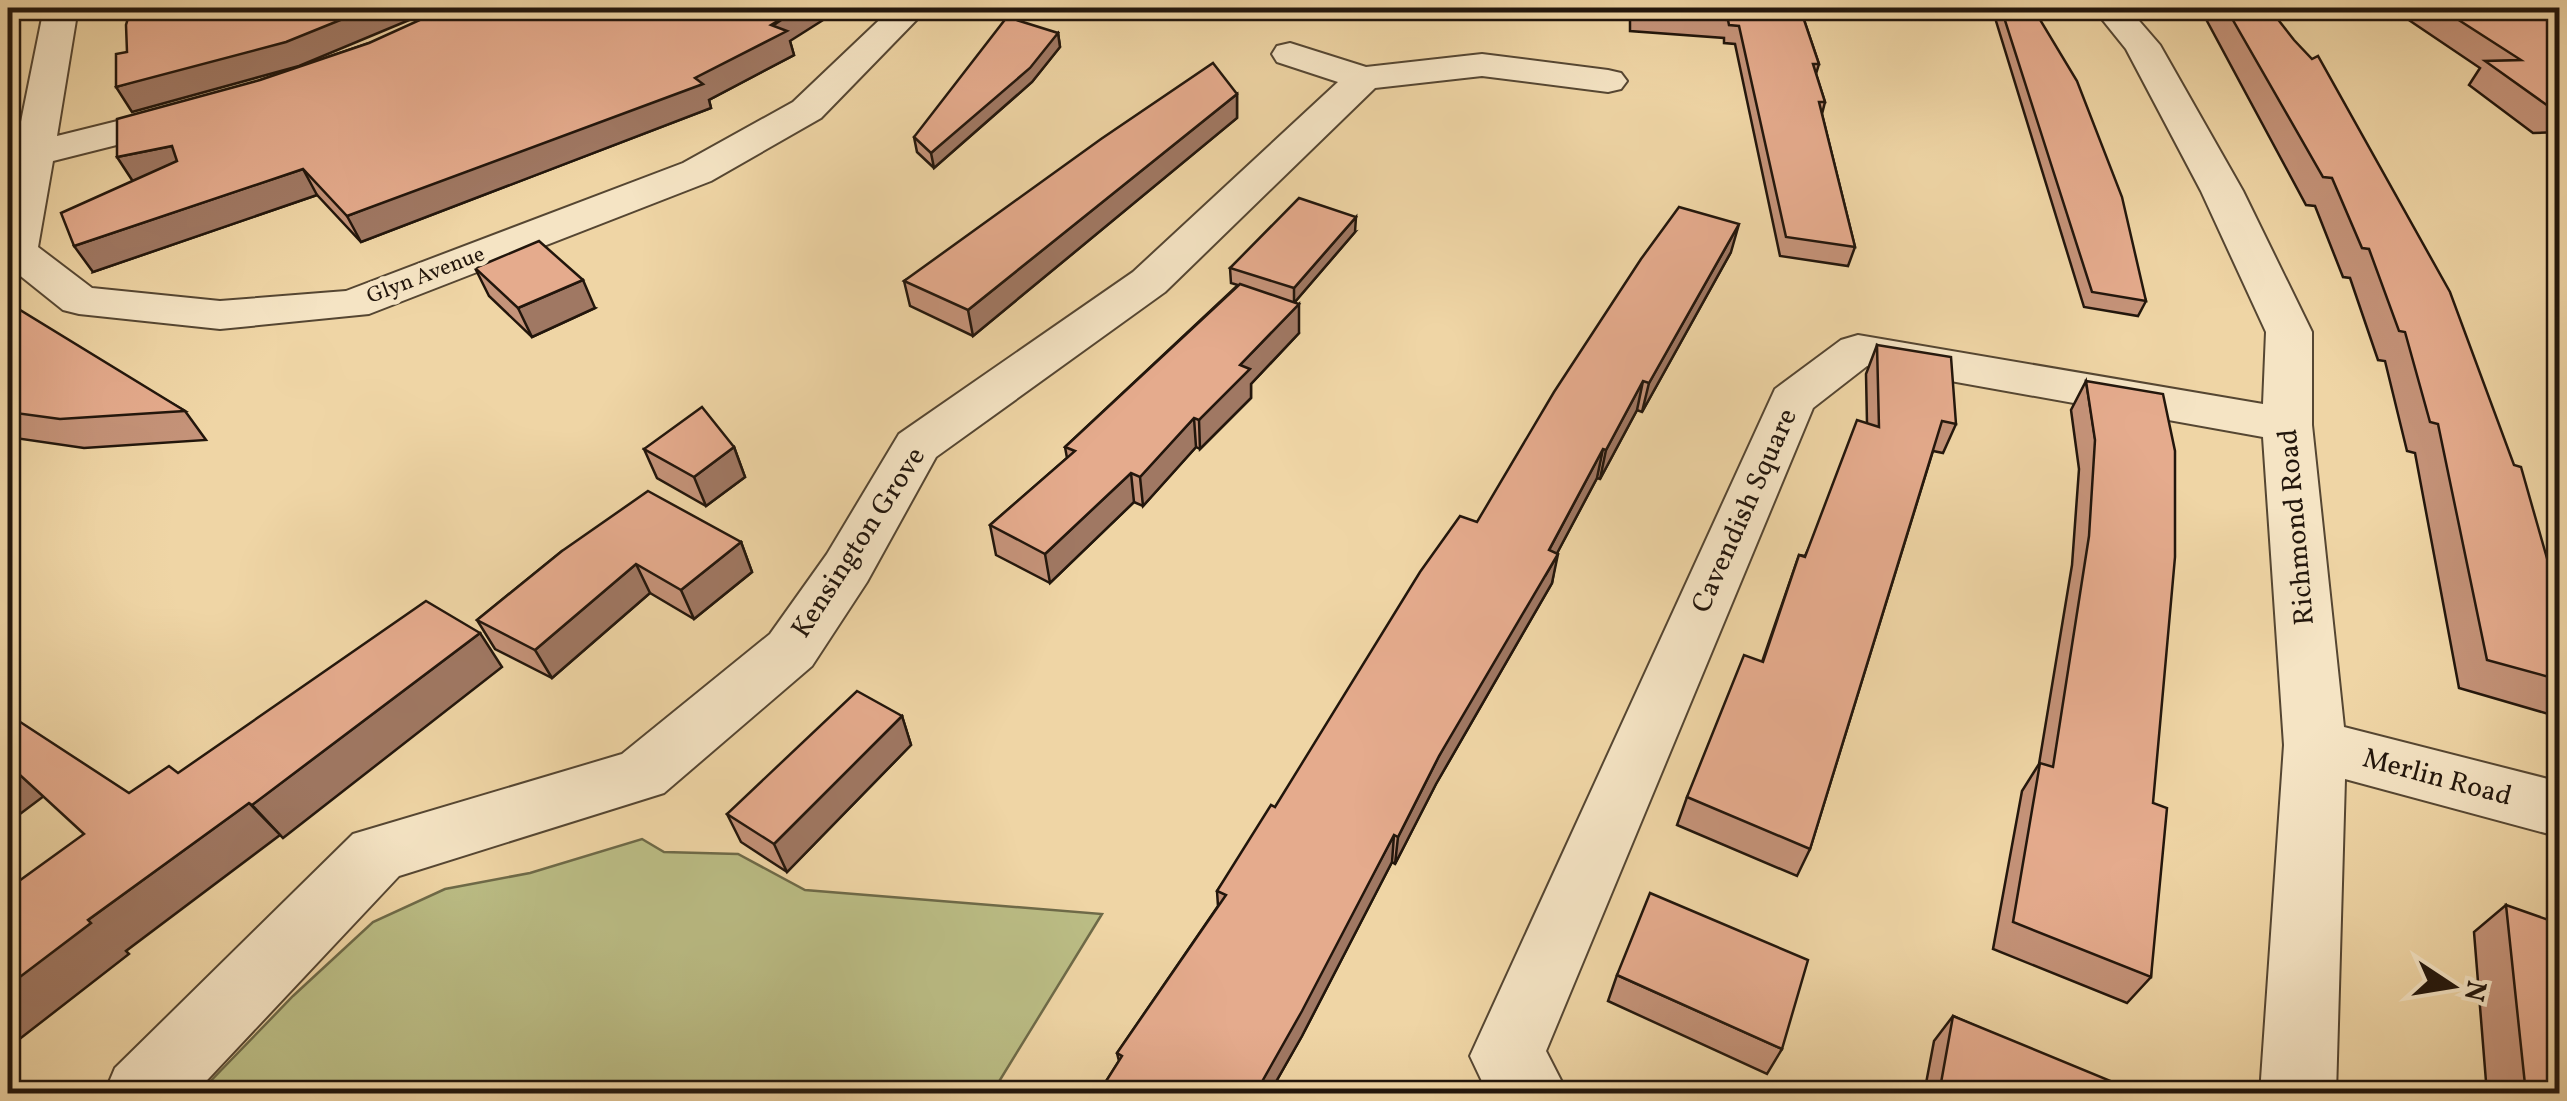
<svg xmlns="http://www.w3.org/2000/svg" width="2567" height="1101" viewBox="0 0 2567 1101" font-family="Vollkorn,serif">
  <rect width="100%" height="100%" fill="#efd5a5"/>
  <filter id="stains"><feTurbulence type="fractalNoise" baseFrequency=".002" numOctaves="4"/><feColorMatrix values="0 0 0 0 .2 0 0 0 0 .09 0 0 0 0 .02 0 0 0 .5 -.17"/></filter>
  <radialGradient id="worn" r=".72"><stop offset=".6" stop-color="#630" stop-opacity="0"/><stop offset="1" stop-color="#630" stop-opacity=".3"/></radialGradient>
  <!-- green -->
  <polygon fill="#bbbd85" stroke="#6e6a48" stroke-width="2.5" points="642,839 664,852 738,854 805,890 1102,914 992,1093 199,1093 293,996 373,922 445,889 530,873"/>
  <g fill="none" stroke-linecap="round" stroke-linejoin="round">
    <!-- street casing -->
    <g stroke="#554632" stroke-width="4">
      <g id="street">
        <polygon points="44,8 78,8 57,136 190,103 204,107 209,115 204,123 53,161 38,247 92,288 220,301 346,291 683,163 793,102 892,8 928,8 821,118 711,181 369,314 220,329 79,314 63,310 8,266 8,186"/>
        <polygon points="2093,8 2128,8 2160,45 2243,191 2312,332 2312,425 2344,727 2560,782 2560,837 2345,779 2336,1094 2260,1094 2284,745 2263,437 1867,366 1813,408 1546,1051 1568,1094 1488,1094 1470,1056 1775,389 1841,340 1858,335 2263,404 2266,332 2201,191 2126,49"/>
        <polygon points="1290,43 1366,67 1482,54 1608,70 1621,73 1627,81 1621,89 1608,92 1482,76 1375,88 1165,292 936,457 867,582 812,666 664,793 399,876 194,1094 104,1094 115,1068 353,834 622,754 770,634 827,554 899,434 1133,272 1338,82 1277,62 1272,54 1277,46"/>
      </g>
    </g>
    <!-- street -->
    <use href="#street" fill="#f5e4c4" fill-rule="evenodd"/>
  </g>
  <!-- wall -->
  <g fill="#c59379" stroke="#22160c" stroke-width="2.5">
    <polygon points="1630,8 1800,8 1819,64 1816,74 1825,102 1822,114 1855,247 1848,266 1780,256 1735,44 1724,43 1724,38 1630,31"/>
    <polygon points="1992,8 2033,8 2146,301 2138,316 2084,307"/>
    <polygon points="2200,8 2269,8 2560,604 2560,707 2552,715 2459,688 2415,453 2407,451 2385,361 2378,360 2350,278 2343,277 2315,206 2306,205"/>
    <polygon points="2391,8 2530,8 2560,28 2560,132 2533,133 2469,85 2480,68"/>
    <polygon points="2533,8 2560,8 2560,24"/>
    <polygon points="1058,33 1060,47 1032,82 934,168 917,152 914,137"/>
    <polygon points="790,41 794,55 709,100 711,108 361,242 317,195 93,272 133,180 260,80 369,43"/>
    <polygon points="1237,94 1237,118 973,336 910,306 904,281"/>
    <polygon points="1355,232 1294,303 1299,333 1251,384 1251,398 1200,449 1196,447 1143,506 1134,502 1050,583 996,555 990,525 1067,458 1065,447 1238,285 1231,283 1230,268"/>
    <polygon points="1731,252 1642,412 1637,410 1600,479 1597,478 1557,553 1552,583 1436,784 1395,864 1392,862 1302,1036 1269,1094 1098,1094 1119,1061 1117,1053 1218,906 1217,891 1477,522"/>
    <polygon points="475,268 595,308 532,337 489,296"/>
    <polygon points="8,309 185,411 206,440 84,448 8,437"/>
    <polygon points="1877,345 1956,424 1943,453 1933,451 1810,849 1797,876 1677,825 1687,797 1762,662 1799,555 1805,556 1867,423 1866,374"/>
    <polygon points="2086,381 2153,803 2151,977 2127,1003 1993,949 2022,791 2039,764 2072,565 2079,469 2071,410"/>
    <polygon points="734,447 745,477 706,506 657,478 644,449"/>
    <polygon points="741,542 752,572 694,619 650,593 552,678 495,649 477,620 562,551"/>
    <polygon points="902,716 911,745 787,872 741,842 727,814"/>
    <polygon points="2506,905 2560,1094 2487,1094 2474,932"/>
    <polygon points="1617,975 1782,1049 1767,1074 1608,1001"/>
    <polygon points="1953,1016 2130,1094 1924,1094 1934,1041"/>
  </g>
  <!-- shaded-wall -->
  <g fill="#a07863" stroke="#22160c" stroke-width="2.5">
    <polygon points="370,8 438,8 299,66 132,112 116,87"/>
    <polygon points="799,8 842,8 790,41 794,55 709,100 711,108 361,242 347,216 695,78"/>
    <polygon points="1058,33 1060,47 1032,82 934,168 931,153"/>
    <polygon points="1237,94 1237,118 973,336 968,310"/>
    <polygon points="172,146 188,172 134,183 117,157"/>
    <polygon points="303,169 317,195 93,272 74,246"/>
    <polygon points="1356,217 1355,232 1294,303 1294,288"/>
    <polygon points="1739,224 1731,252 1642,412 1649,383"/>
    <polygon points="583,280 595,308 532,337 518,308"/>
    <polygon points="1299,304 1299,333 1251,384 1251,398 1200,449 1199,420 1240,365"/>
    <polygon points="1643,381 1637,410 1600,479 1606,450"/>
    <polygon points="1194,418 1196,447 1143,506 1140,477"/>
    <polygon points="734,447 745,477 706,506 694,477"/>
    <polygon points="1603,449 1597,478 1545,576 1558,554 1552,583 1436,784 1395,864 1398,837 1439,756"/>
    <polygon points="1131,473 1134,502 1050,583 1045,554"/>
    <polygon points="741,542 752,572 694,619 681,590"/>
    <polygon points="636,564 650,593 552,678 535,650"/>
    <polygon points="480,633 502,667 283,838 252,805"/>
    <polygon points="902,716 911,745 787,872 774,844"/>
    <polygon points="8,764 44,796 8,823"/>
    <polygon points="249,803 280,835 126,951 129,954 8,1048 8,986 88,920"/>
    <polygon points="1394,835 1392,862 1302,1036 1269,1094 1255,1094"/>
  </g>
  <!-- building -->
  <g fill="#e5ab8d" stroke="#22160c" stroke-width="2.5">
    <polygon points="131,8 370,8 286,42 116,87 116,54 127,52 126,25"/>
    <polygon points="446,8 799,8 771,25 787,31 695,78 703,84 347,216 303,169 74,246 61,213 177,161 172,146 117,157 117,119 260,80 369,43"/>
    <polygon points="1633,8 1800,8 1819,64 1813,64 1825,102 1819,102 1855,247 1786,237 1739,26 1729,25 1728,20 1633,13"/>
    <polygon points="2001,8 2033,8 2077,81 2122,197 2146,301 2092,292"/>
    <polygon points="2226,8 2269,8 2294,40 2312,59 2318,56 2450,292 2514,465 2521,467 2560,604 2560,680 2487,660 2438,424 2430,422 2405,332 2399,331 2369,249 2362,248 2332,178 2323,177"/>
    <polygon points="2440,8 2530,8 2560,28 2560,108 2551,108 2485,61 2521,60"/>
    <polygon points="1007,17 1058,33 1030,68 931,153 914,137"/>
    <polygon points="1213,63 1237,94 968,310 904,281 1101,139"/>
    <polygon points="1299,198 1356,217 1294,288 1230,268"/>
    <polygon points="1679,207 1739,224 1649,383 1643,381 1606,450 1603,449 1549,550 1558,554 1439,756 1398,837 1394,835 1302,1011 1255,1094 1098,1094 1122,1056 1117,1053 1226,895 1217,891 1271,805 1275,807 1420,572 1460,516 1477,522 1554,392 1641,259"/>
    <polygon points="539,241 583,280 518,308 475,268"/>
    <polygon points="1240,284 1299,304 1240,365 1250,369 1199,420 1194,418 1140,477 1131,473 1045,554 990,525 1075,451 1065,447"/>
    <polygon points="8,309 14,313 20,310 185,411 60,419 8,412"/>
    <polygon points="1877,345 1951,357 1956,424 1942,421 1810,849 1687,797 1744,655 1763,662 1799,555 1805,557 1857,420 1879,427"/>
    <polygon points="2086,381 2163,394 2175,451 2175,557 2153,803 2167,808 2151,977 2013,922 2040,763 2053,767 2089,536 2095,440"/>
    <polygon points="702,407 734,447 694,477 644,449"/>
    <polygon points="648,491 741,542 681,590 636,564 535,650 477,620 562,551"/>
    <polygon points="426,601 480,633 252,805 249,803 88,920 91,923 8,986 8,889 84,834 8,764 8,714 129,793 169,766 178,773"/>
    <polygon points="857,691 902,716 774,844 727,814"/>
    <polygon points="1650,893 1808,960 1782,1049 1617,975"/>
    <polygon points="2506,905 2560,924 2560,1094 2526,1094"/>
    <polygon points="1953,1016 2130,1089 2130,1094 1939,1094"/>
  </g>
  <g text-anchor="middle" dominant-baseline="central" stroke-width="10" stroke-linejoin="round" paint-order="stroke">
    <!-- far-street labels -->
    <g font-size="22" fill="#22160c" stroke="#f5e4c4">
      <text transform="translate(426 276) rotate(-21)">Glyn Avenue</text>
    </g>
    <!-- street labels -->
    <g font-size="28" fill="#22160c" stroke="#f5e4c4">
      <text transform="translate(1745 511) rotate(-66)">Cavendish Square</text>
      <text transform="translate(2297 527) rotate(-95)">Richmond Road</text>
      <text transform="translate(859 543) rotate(-57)">Kensington Grove</text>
      <text transform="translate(2437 778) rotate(15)">Merlin Road</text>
    </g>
  </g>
  <!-- margin -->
  <rect width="2567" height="1101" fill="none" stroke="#efd5a5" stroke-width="40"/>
  <rect x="10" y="10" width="2547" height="1081" fill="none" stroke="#22160c" stroke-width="5"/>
  <rect x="20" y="20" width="2527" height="1061" fill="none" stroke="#22160c" stroke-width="2.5"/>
  <!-- north arrow -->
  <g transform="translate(2452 986) rotate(102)" stroke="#f5e4c4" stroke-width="8" paint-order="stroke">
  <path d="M0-8L18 38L0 25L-18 38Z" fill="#22160c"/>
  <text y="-15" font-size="28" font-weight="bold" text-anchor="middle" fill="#22160c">N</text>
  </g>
  <rect width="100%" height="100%" filter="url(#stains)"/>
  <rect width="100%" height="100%" fill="url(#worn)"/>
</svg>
